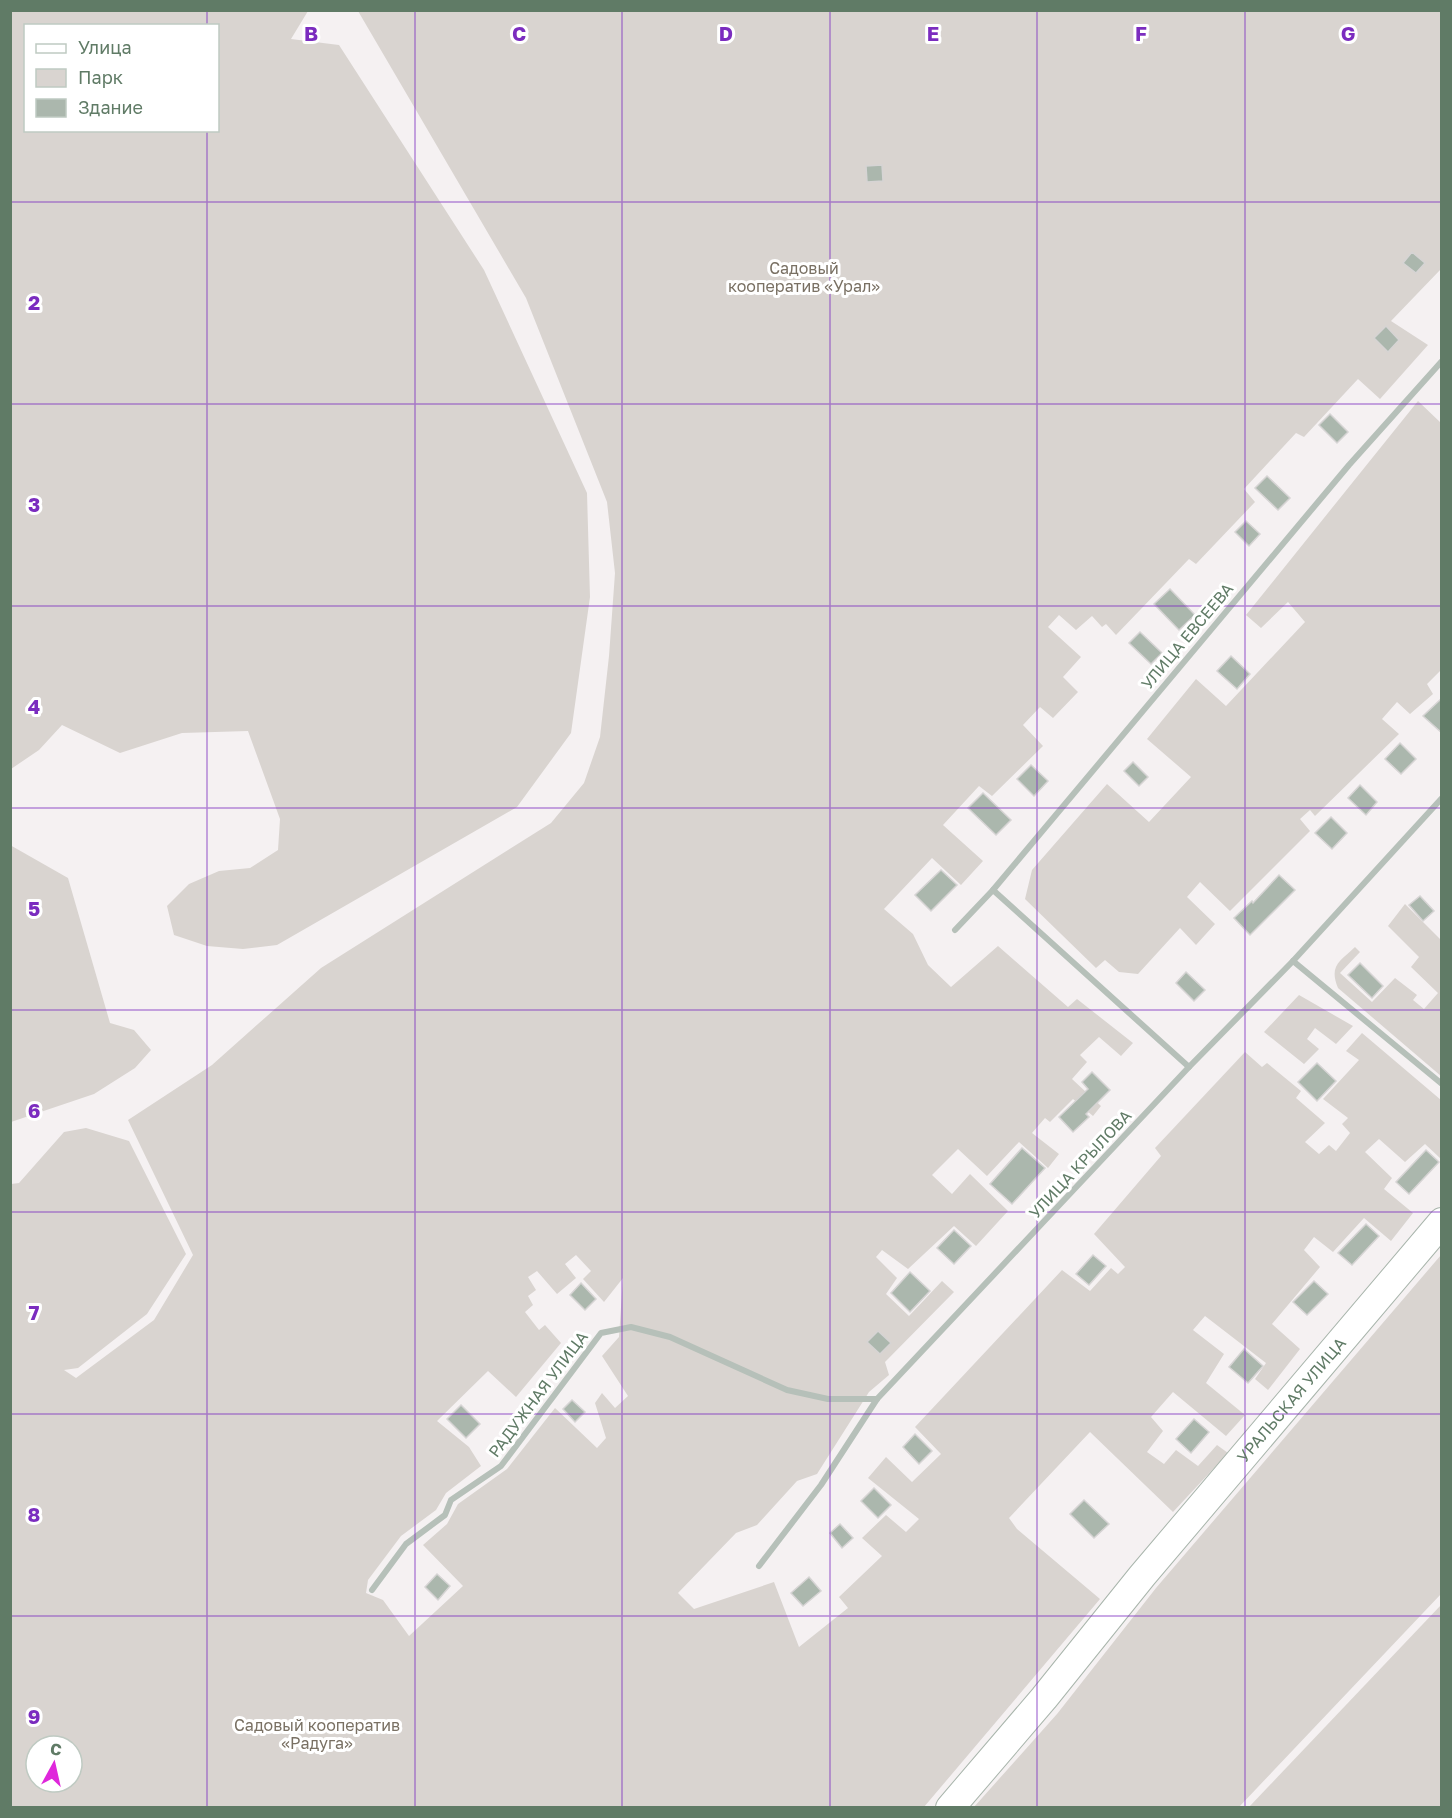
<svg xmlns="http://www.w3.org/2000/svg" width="1452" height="1818" viewBox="0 0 1452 1818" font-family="'Golos Text',sans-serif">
  <rect width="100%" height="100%" fill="#f5f1f2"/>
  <!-- green -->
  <g fill="#d9d4d0" fill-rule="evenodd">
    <path d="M11,10L308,11L291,39L339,45L484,270L587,493L590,597L571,733L517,807L277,945L243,949L207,946L174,935L167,906L189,884L219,871L250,868L278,850L280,819L248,731L182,733L120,753L62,725L39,750L11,769ZM26,26H218V130H26Z"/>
    <path d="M358,11H1441V269L1391,321L1428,345L1380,399L1358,379L1304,437L1296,433L1244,489L1255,502L1196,564L1189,559L1116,635L1106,624L1102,627L1092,616L1076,630L1059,615L1048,627L1081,657L1063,677L1078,692L1053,718L1040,707L1023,725L1043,746L992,796L979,786L943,825L983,861L961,885L932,858L884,909L913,934L928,965L951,987L998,946L1068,1007L1077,999L1133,1043L1121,1056L1099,1037L1080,1055L1087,1062L1072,1079L1101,1106L1093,1116L1073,1099L1050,1122L1045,1118L1032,1133L1059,1154L1048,1168L1019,1142L987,1176L958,1149L932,1175L952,1194L970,1174L1008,1211L976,1246L954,1226L908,1269L882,1250L876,1257L897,1278L886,1294L909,1316L942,1281L954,1292L885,1362L889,1375L869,1392L817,1474L797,1481L757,1525L736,1533L678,1593L694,1609L774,1582L799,1647L848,1608L839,1597L882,1556L862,1538L886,1515L906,1532L919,1519L868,1478L886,1457L912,1482L941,1454L915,1427L1062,1270L1090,1291L1111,1268L1118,1274L1125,1267L1094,1234L1161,1156L1155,1148L1245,1052L1262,1067L1267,1063L1301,1091L1296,1098L1325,1123L1305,1142L1319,1154L1329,1145L1336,1151L1350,1133L1342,1124L1348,1118L1323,1099L1359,1060L1346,1051L1362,1033L1441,1100V1159L1425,1144L1405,1162L1379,1139L1365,1152L1392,1178L1384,1189L1413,1213L1391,1241L1364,1218L1333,1252L1314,1237L1304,1250L1320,1267L1272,1324L1300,1349L1268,1390L1255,1379L1266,1363L1205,1316L1193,1330L1224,1354L1206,1383L1245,1415L1226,1436L1173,1392L1151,1417L1163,1431L1147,1452L1164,1464L1176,1450L1198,1466L1217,1445L1228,1453L1173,1512L1090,1432L1009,1518L1017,1529L1100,1599L924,1807L11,1808V1184L19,1183L64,1132L86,1128L129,1141L186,1254L147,1314L78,1368L64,1370L76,1378L154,1320L193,1255L128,1120L212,1065L321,968L551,823L584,783L600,737L609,656L615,573L607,502L526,298ZM576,1255L591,1271L583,1279L604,1302L623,1278L619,1337L602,1356L628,1396L615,1408L602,1393L595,1403L606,1438L597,1448L555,1408L507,1469L458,1504L447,1524L423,1545L463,1586L409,1636L383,1600L366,1593L368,1580L401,1536L436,1510L446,1493L481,1466L469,1447L437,1421L488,1371L516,1397L561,1343L545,1325L539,1330L525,1312L533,1305L528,1296L536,1290L528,1277L537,1271L557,1294L576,1278L565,1264ZM36,1746H72V1782H36Z"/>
    <polygon points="1418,401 1441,423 1442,669 1427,684 1433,694 1410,714 1397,702 1382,719 1399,734 1315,816 1310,810 1300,819 1310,831 1230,911 1200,882 1187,897 1215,924 1196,945 1180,928 1138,974 1119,972 1105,960 1096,968 1025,899 1032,870 1107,784 1149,822 1191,777 1147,739 1196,679 1226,706 1305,622 1288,602 1261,628 1246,615"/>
    <polygon points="10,845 68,878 110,1023 134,1030 151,1050 135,1068 94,1094 11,1122"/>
    <path d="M1405,904L1441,940V1076L1338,988C1329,966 1339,962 1355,947L1360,952L1340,973L1372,1002L1395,978L1417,995L1413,1000L1424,1009L1438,993L1411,967L1419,957L1388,926Z"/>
    <polygon points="1299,995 1353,1026 1336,1044 1315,1028 1307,1039 1319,1049 1304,1064 1264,1032"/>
    <polygon points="1441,1255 1441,1594 1239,1807 974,1807 1057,1714 1156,1588"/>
    <polygon points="1441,1605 1441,1807 1249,1807"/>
  </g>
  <!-- building -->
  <g fill="#abb7ad" stroke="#d6d4d4" stroke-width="1.5">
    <polygon points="882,165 883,181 867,182 866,166"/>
    <polygon points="1412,252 1425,263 1416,273 1403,263"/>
    <polygon points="1386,326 1399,340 1388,352 1374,338"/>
    <polygon points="1330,414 1348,432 1337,443 1319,425"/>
    <polygon points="1267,476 1290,498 1278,510 1255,488"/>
    <polygon points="1246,521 1260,534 1249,546 1235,532"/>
    <polygon points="1170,589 1195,615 1179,630 1154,604"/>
    <polygon points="1140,632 1162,653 1151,664 1129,643"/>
    <polygon points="1231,656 1250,674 1237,689 1217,671"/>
    <polygon points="1442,698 1442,733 1423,716"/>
    <polygon points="1400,743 1416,759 1401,774 1385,759"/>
    <polygon points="1133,762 1148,777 1139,786 1124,771"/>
    <polygon points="1031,765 1048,781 1034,796 1017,779"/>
    <polygon points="1360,785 1377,802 1366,815 1348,798"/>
    <polygon points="983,793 1011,820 996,835 968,808"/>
    <polygon points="1331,817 1347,833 1332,849 1315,833"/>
    <polygon points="941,870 957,885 931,911 915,895"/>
    <polygon points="1279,875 1295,890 1250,935 1234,918 1252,901 1253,903"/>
    <polygon points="1420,896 1434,911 1423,921 1409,905"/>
    <polygon points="1360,963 1383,986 1372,998 1348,975"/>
    <polygon points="1186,972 1205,990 1194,1001 1176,983"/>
    <polygon points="1317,1063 1336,1081 1317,1101 1298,1082"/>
    <polygon points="1092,1072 1110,1090 1086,1114 1089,1117 1073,1132 1059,1117 1088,1089 1082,1082"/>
    <polygon points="1022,1148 1045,1168 1012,1204 990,1184"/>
    <polygon points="1426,1150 1439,1162 1409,1194 1396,1182"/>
    <polygon points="1366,1224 1379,1236 1352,1265 1338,1253"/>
    <polygon points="954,1230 971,1246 954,1264 937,1248"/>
    <polygon points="1093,1255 1106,1266 1089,1285 1076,1274"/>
    <polygon points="910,1272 930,1291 910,1312 891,1293"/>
    <polygon points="1314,1281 1328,1294 1307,1315 1293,1302"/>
    <polygon points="581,1283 596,1299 585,1310 570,1295"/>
    <polygon points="878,1331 891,1343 880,1354 867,1342"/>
    <polygon points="1244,1349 1263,1366 1248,1383 1229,1367"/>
    <polygon points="572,1400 585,1412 575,1422 563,1409"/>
    <polygon points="461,1405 480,1424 466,1438 447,1419"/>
    <polygon points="1194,1419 1209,1432 1191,1453 1176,1439"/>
    <polygon points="915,1434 932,1451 919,1464 903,1447"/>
    <polygon points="874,1488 891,1505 878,1518 861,1501"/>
    <polygon points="1084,1500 1109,1524 1094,1538 1070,1514"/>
    <polygon points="840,1524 853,1538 842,1548 830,1533"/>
    <polygon points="437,1574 450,1586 438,1600 425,1587"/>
    <polygon points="809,1577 821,1591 803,1606 791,1593"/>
  </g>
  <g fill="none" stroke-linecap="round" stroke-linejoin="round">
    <!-- secondary casing -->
    <g stroke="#a9b5ac" stroke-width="30">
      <g id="secondary">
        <path id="s1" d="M950,1808L1044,1698L1142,1576L1442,1222"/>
      </g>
    </g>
    <!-- minor -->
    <g stroke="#b6c0b9" stroke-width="6">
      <polyline points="993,890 1189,1067"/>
      <polyline points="955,930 993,890 1349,465 1442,361"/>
      <polyline points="1293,961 1442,1084"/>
      <polyline points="759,1566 821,1485 877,1399 1189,1067 1293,961 1442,798"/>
      <polyline points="372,1590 406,1544 445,1515 451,1500 501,1466 601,1333 631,1327 670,1337 787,1390 828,1399 877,1399"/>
    </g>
    <!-- secondary -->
    <use href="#secondary" stroke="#fff" stroke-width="28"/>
  </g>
  <!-- grid -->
  <path fill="none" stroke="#7b2cbf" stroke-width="1.5" stroke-opacity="0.55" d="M207,10V26M415,10V1808M622,10V1808M830,10V1808M1037,10V1808M1245,10V1808M207,130V1808M10,202H1442M10,404H1442M10,606H1442M10,808H1442M10,1010H1442M10,1212H1442M10,1414H1442M10,1616H1442"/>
  <g text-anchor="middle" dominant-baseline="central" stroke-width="6" stroke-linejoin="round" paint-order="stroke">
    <!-- park labels -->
    <g font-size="16" fill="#797063" stroke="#fff">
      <text x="804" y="268">Садовый<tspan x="804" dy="18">кооператив «Урал»</tspan></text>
      <text x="317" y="1725">Садовый кооператив<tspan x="317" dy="18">«Радуга»</tspan></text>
    </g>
    <!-- street labels -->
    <g font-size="16" fill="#607b66" stroke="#fff">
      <text transform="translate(1187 636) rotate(-50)">УЛИЦА ЕВСЕЕВА</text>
      <text transform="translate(1080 1164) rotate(-47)">УЛИЦА КРЫЛОВА</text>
      <text transform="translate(538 1394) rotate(-53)">РАДУЖНАЯ УЛИЦА</text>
      <text stroke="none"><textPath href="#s1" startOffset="532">УРАЛЬСКАЯ УЛИЦА</textPath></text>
    </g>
  </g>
  <g font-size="20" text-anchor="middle" font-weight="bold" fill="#7b2cbf" stroke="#fff" stroke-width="6" stroke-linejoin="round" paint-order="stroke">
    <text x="311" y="41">B</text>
    <text x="519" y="41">C</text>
    <text x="726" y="41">D</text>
    <text x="933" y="41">E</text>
    <text x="1141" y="41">F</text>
    <text x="1348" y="41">G</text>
    <text x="34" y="310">2</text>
    <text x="34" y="512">3</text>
    <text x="34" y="714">4</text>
    <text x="34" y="916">5</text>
    <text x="34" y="1118">6</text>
    <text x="34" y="1320">7</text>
    <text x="34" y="1522">8</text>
    <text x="34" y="1724">9</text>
  </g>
  <!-- border -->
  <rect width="1452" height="1818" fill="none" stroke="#607b66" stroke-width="24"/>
  <!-- legend -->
  <rect x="24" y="24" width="195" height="108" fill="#ffffff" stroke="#bfcac2" stroke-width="1.5"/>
  <rect x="36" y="44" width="30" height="9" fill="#ffffff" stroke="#bfcac2" stroke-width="1.5"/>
  <text x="78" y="54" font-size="18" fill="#607b66">Улица</text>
  <rect x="36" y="69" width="30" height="18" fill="#d9d4d0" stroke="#bfcac2" stroke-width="1.5"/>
  <text x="78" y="84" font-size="18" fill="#607b66">Парк</text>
  <rect x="36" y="99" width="30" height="18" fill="#abb7ad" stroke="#bfcac2" stroke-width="1.5"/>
  <text x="78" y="114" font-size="18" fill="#607b66">Здание</text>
  <!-- north arrow -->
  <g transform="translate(54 1764) rotate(8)"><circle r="28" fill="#ffffff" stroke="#bfcac2" stroke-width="1.5"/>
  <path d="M0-4.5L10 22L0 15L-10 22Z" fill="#df27db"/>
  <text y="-9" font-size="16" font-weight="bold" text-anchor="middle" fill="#607b66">С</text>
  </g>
</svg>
